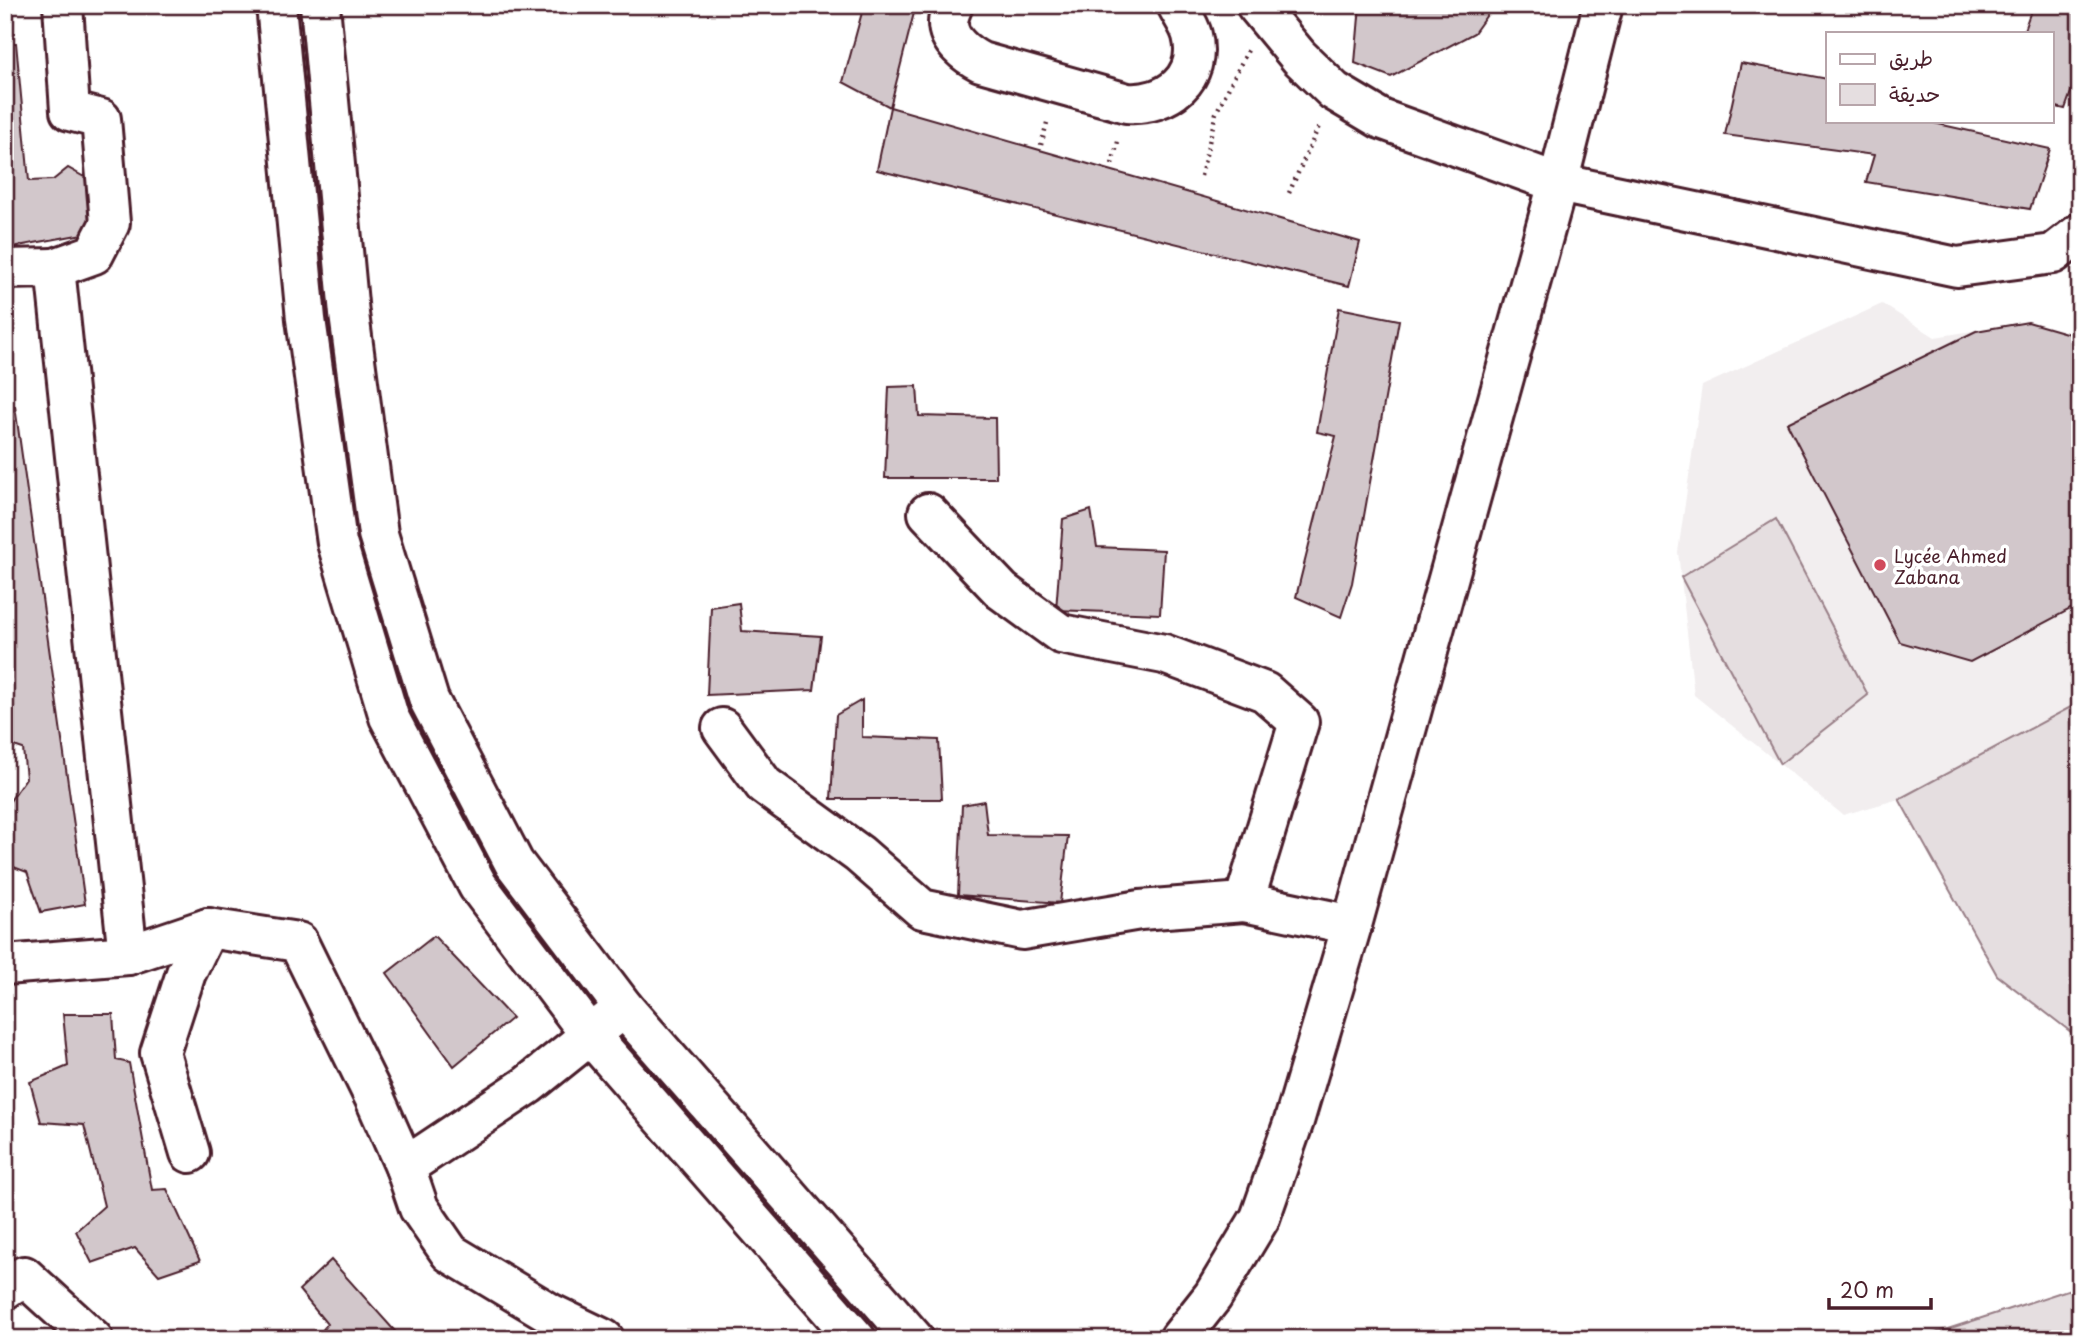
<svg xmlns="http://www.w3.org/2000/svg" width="2085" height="1344" viewBox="0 0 2085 1344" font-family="'Playpen Sans','Playpen Sans Arabic',sans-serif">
  <rect width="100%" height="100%" fill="#fff"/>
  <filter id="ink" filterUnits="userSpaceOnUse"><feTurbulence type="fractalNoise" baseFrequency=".0143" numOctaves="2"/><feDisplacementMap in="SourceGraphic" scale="14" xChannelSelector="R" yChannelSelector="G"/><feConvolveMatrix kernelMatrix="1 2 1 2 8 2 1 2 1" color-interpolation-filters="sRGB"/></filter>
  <g filter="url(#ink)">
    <!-- built -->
    <polygon fill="#f2eeef" points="1882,304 1935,337 2028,322 2080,337 2080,702 1899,799 1843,815 1694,695 1678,552 1702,386"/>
    <!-- green -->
    <g fill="#e5dee0" stroke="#987e86" stroke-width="2">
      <polygon points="1776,519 1868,695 1780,764 1681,577"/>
      <polygon points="2080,702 2080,1039 1997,975 1899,799"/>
      <polygon points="2080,1286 2080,1339 1917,1339"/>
    </g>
    <!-- building -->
    <g fill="#d2c7cb" stroke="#4a1f2b" stroke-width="2">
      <polygon points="864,5 916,5 890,107 843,82"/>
      <polygon points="1360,5 1494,5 1474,33 1391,77 1355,63"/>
      <polygon points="2033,5 2069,5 2080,8 2080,67 2065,109 2052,106 2052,33 2023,33"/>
      <polygon points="5,43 16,43 29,181 53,180 68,168 93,182 99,231 7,248 5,237"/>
      <polygon points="1741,63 1828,79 1828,121 1925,121 2050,149 2030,209 1866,182 1874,155 1725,135"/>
      <polygon points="890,107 1360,242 1349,286 877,170"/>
      <polygon points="1339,308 1399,320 1352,583 1341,617 1296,597 1336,436 1317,432"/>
      <polygon points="2028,322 2080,337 2080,547 2073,550 2080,562 2080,604 1970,662 1900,642 1787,423 1976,331"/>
      <polygon points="917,386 919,416 995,418 996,478 885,478 889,387"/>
      <polygon points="5,404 15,406 85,904 41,912 27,872 11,866 5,831 5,808 26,778 23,749 5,743 5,684 11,678 9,623 5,619"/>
      <polygon points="1091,510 1097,547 1164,550 1160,614 1056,610 1063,519"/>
      <polygon points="739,603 742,631 821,636 814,690 707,695 711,607"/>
      <polygon points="862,700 862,737 939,740 942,799 831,799 836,715"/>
      <polygon points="984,801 988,835 1068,836 1060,903 958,895 962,805"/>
      <polygon points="434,936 512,1018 454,1066 387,973"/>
      <polygon points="63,1014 113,1014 116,1060 129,1063 152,1190 167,1189 200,1261 159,1275 135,1248 92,1263 76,1231 104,1206 84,1125 41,1122 30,1082 68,1066"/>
      <polygon points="331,1260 402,1339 316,1339 327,1324 299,1290"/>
    </g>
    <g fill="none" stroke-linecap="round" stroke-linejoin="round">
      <!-- street casing -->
      <g stroke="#4a1f2b" stroke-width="44">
        <g id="street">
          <path d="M953,5C951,10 948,17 948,23C948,41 967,55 981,62L1127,103C1167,106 1203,78 1192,35C1189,24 1182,15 1177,5"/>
          <polyline points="1256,5 1299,57 1334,91 1381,119 1558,183 1957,267 2053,254 2080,233"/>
          <polyline points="55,268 94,254 110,223 101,119 70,111 63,5"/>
          <polyline points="5,269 55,268 128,955"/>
          <polyline points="928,513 1002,591 1061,634 1164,654 1265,692 1299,722 1244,902 1352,925"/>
          <polyline points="722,728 764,785 859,854 922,909 1022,930 1140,910 1244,902"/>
          <polyline points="5,965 128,955 208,928 298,942 375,1099 405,1167 528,1085 624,1008"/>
          <polyline points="190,1153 160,1053 186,973 208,928"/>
          <polyline points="405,1167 419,1208 450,1253 550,1313 604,1339"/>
          <polyline points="5,1289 24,1276 93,1339"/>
          <polyline points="1179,1339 1213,1296 1260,1218 1294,1121 1352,925 1558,183 1603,5"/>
        </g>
      </g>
      <!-- secondary casing -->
      <g stroke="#4a1f2b" stroke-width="44">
        <g id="secondary">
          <polyline points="276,5 306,319 337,543 389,717 478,886 591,1036 856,1339"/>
          <polyline points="320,5 349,314 378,534 429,700 514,863 624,1008 914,1339"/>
        </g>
      </g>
      <!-- path -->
      <g stroke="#4a1f2b" stroke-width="4.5" stroke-dasharray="2 5" stroke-linecap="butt">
        <polyline points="1041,145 1048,119"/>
        <polyline points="1112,164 1119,138"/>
        <polyline points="1201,176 1216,113 1248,50"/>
        <polyline points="1289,193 1320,124"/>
      </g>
      <!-- street -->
      <use href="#street" stroke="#fff" stroke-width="38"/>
      <!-- secondary -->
      <use href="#secondary" stroke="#fff" stroke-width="38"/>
    </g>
  </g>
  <!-- markers -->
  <circle fill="#d1495b" stroke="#fff" stroke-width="2.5" cx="1880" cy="565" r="7"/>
  <g text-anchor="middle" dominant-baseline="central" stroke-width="7" stroke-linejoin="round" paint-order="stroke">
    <!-- poi labels -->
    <g font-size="18" fill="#4a1f2b" stroke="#fff" text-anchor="start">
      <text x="1894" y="555">Lycée Ahmed<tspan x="1894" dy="21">Zabana</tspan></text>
    </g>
  </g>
  <!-- margin -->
  <rect width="2085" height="1344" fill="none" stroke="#fff" stroke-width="28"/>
  <rect x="14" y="14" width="2057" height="1316" fill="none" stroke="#4a1f2b" stroke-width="2.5" filter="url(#ink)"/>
  <!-- legend -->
  <rect x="1826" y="32" width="228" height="91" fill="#ffffff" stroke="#b7a5aa" stroke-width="2"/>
  <rect x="1840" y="54" width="35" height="10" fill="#ffffff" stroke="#b7a5aa" stroke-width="2"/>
  <text x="1889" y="66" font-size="21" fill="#4a1f2b">طريق</text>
  <rect x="1840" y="84" width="35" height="21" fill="#e5dee0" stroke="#b7a5aa" stroke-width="2"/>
  <text x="1889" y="102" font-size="21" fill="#4a1f2b">حديقة</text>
  <!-- scale -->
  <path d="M1829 1298v10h102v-10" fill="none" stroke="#4a1f2b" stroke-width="3.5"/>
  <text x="1840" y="1298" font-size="21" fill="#4a1f2b" stroke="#ffffff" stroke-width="5" paint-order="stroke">20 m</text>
</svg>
